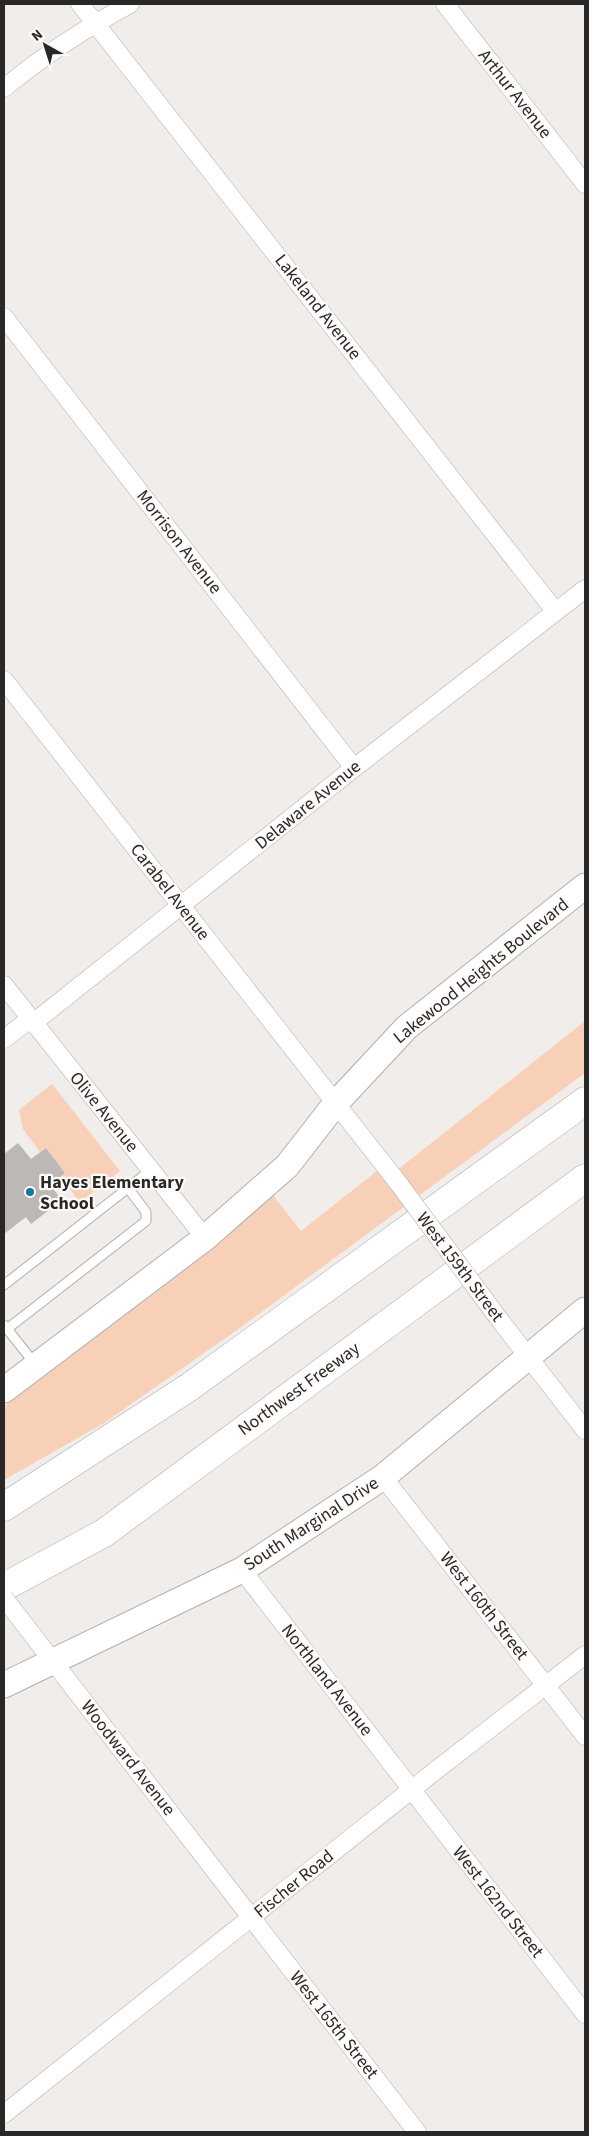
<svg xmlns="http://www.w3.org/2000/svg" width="589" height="2136" viewBox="0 0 589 2136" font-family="'Source Sans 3',sans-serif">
  <rect width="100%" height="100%" fill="#f1edea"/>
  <!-- green -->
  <g fill="#f8d0b8">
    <polygon points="585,1021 585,1073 237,1330 104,1423 4,1480 4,1406 272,1194 301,1231 378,1170 386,1179"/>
    <polygon points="52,1084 120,1171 80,1202 61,1177 65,1173 46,1148 40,1152 23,1129 19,1110"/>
  </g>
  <!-- building -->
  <polygon fill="#bcb8b6" points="18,1143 31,1159 46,1148 65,1173 50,1185 62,1200 31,1224 26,1217 4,1234 4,1154"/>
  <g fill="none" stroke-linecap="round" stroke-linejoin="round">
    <!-- lane casing -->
    <g stroke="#b2aeac" stroke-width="11">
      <g id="lane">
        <polyline points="4,1285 151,1170"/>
        <polyline points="4,1325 35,1364"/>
        <polyline points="7,1329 146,1221 146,1212 128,1188"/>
      </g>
    </g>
    <!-- street casing -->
    <g stroke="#b2aeac" stroke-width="19">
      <g id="street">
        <polyline points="80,4 555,611"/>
        <polyline points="445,4 585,184"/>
        <path d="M4,88C43,56 85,28 130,4"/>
        <polyline points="4,317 354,768"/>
        <polyline points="4,680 399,1184"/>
        <polyline points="4,985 205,1238"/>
        <polyline points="33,1023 354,768 585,589"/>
        <polyline points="4,1039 30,1019"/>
        <polyline points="502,1323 585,1430"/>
        <polyline points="383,1477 585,1736"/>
        <polyline points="242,1570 585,2014"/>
        <polyline points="31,1633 417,2132"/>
        <polyline points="4,2114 435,1771 585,1655"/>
      </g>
    </g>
    <!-- secondary casing -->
    <g stroke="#b2aeac" stroke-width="27">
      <g id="secondary">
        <polyline points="4,1390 205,1238 287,1166 336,1103 407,1027 585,886"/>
        <polyline points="4,1685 242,1570 383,1477 585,1310"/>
      </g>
    </g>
    <!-- highway casing -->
    <g stroke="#b2aeac" stroke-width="29">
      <g id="highway">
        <polyline points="4,1507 188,1388 585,1101"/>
        <polyline points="4,1587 104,1533 585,1178"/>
      </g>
    </g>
    <!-- lane -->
    <use href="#lane" stroke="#fff" stroke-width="9"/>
    <!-- street -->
    <use href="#street" stroke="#fff" stroke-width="18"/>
    <!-- secondary -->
    <use href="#secondary" stroke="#fff" stroke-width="25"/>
    <!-- highway -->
    <use href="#highway" stroke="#fff" stroke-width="28"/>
    <!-- street-bridge casing -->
    <g stroke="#b2aeac" stroke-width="19" stroke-linecap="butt">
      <g id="street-bridge">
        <polyline points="399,1184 502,1323"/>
        <polyline points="4,1598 31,1633"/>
      </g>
    </g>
    <!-- street-bridge -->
    <use href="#street-bridge" stroke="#fff" stroke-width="18"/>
  </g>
  <!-- markers -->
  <circle fill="#1078a3" stroke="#fefaf8" stroke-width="2" cx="30" cy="1192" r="5"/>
  <g text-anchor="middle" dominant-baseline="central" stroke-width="4.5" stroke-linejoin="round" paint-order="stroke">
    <!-- street labels -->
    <g font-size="18" fill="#2a2827" stroke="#fefaf8">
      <text transform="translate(515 94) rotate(52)">Arthur Avenue</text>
      <text transform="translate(318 307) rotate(52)">Lakeland Avenue</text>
      <text transform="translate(179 542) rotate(52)">Morrison Avenue</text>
      <text transform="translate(308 805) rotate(-39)">Delaware Avenue</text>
      <text transform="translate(170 892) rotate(52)">Carabel Avenue</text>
      <text transform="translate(481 971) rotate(-39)">Lakewood Heights Boulevard</text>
      <text transform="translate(104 1112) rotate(51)">Olive Avenue</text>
      <text transform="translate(460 1267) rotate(53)">West 159th Street</text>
      <text transform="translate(299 1389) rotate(-36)">Northwest Freeway</text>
      <text transform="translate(311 1524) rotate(-33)">South Marginal Drive</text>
      <text transform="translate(484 1606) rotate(52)">West 160th Street</text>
      <text transform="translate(327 1680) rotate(52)">Northland Avenue</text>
      <text transform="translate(128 1758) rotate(52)">Woodward Avenue</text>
      <text transform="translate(294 1884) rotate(-39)">Fischer Road</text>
      <text transform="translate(498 1902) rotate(52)">West 162nd Street</text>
      <text transform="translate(334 2025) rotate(52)">West 165th Street</text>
    </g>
    <!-- poi labels -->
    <g font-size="18" font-weight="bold" fill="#2a2827" stroke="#fefaf8" text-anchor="start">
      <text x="40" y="1182">Hayes Elementary<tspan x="40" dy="21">School</tspan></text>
    </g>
  </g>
  <!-- border -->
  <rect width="589" height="2136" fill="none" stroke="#2a2827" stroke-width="10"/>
  <!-- north arrow -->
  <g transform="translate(45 45) rotate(321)" stroke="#fefaf8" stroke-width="4" paint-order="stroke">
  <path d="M0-4L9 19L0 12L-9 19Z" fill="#2a2827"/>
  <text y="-8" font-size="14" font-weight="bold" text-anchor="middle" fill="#2a2827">N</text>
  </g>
</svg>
